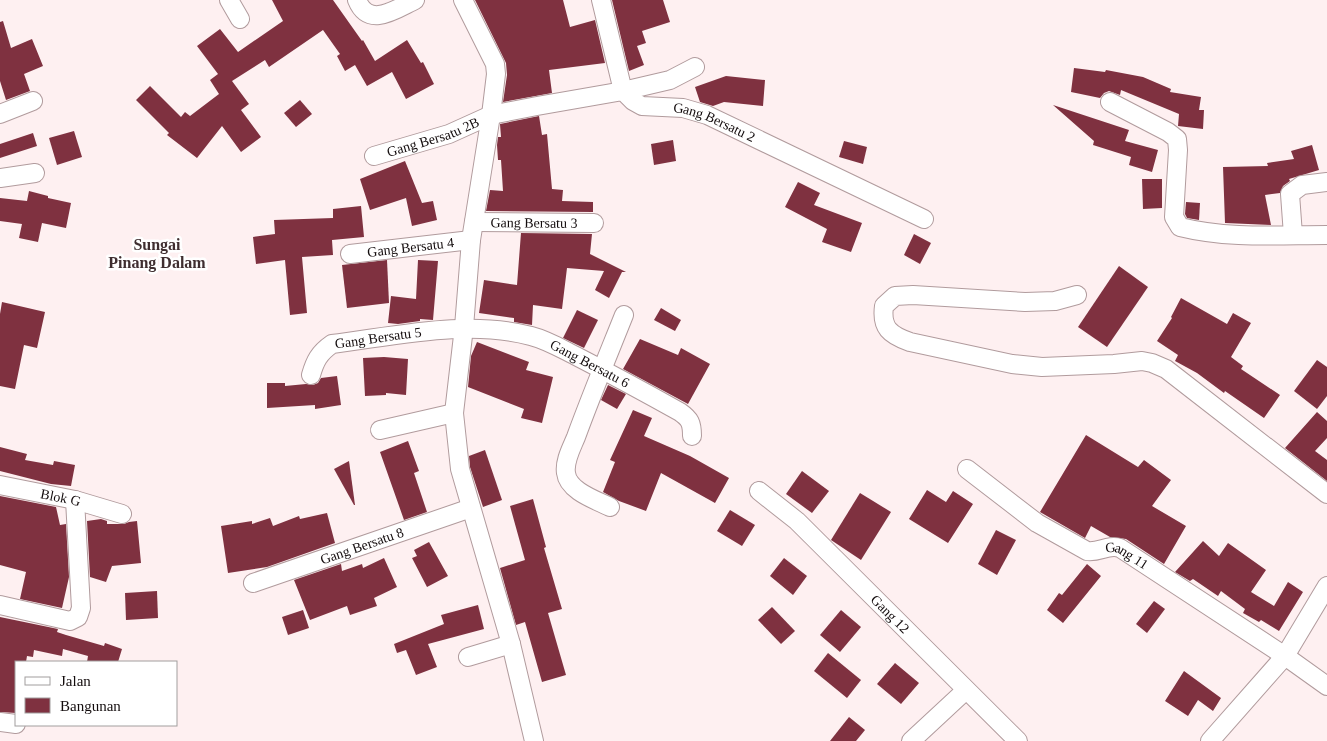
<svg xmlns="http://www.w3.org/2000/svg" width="1327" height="741" viewBox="0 0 1327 741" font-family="Georgia,serif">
  <rect width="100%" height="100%" fill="#fef0f1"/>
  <!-- building -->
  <g fill="#7f3140">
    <polygon points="272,0 333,0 362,41 363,40 375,61 407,40 421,63 423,62 434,84 406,99 392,72 367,86 355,65 345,71 337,56 340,54 323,30 269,67 265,60 232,81 249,104 241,110 261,137 241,152 222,126 197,158 167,135 169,133 136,100 150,86 181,117 185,112 190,116 219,94 210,80 218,74 197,46 220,29 238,52 283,21"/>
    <polygon points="475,0 563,0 570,27 595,20 605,63 549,70 552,93 503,102 507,75 506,63"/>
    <polygon points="612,0 663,0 670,22 642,31 646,43 637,46 644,65 629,71"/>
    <polygon points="3,21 11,48 32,39 43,66 24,74 30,91 6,100 0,81 0,22"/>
    <polygon points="1074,68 1105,72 1106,70 1143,77 1171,89 1170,92 1201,97 1199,110 1204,110 1203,129 1178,126 1179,114 1121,90 1120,95 1109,91 1104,93 1100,98 1071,92"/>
    <polygon points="726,76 765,80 763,106 724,102 713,106 700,102 695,87"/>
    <polygon points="300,100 312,114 296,127 284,113"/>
    <polygon points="1053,105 1129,130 1125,141 1158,150 1152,172 1129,165 1131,157 1093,145 1094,141"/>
    <polygon points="539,116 542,135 547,134 552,189 563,190 562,201 593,202 593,212 486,211 490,190 503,191 501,160 498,160 497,145 498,137 501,137 500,124"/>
    <polygon points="74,131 82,157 57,165 49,138"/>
    <polygon points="33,133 37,146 0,158 0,144"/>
    <polygon points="673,140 676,161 654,165 651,144"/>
    <polygon points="844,141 867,147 863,164 839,157"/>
    <polygon points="1312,145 1319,170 1289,179 1290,181 1283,186 1280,193 1265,195 1271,225 1225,223 1223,167 1268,166 1267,163 1294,159 1291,151"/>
    <polygon points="405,161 422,203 433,201 437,220 412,226 406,198 370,210 360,179"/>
    <polygon points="1142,179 1162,179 1162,208 1143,209"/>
    <polygon points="798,182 820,193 814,205 862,223 851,252 822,242 827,229 785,207"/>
    <polygon points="29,191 48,196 48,198 71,203 66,228 42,223 38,242 19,238 22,224 0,221 0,198 27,201"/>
    <polygon points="1186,202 1200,203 1199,220 1187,218 1185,214"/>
    <polygon points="361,206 364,237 332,240 333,255 302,257 307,313 290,315 285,260 256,264 253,237 275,234 274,220 333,218 333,209"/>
    <polygon points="521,233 592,234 590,254 626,272 622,272 609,298 595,290 604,271 567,268 562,309 533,305 532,325 514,322 514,318 479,313 484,280 517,285"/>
    <polygon points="914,234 931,243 920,264 904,255"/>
    <polygon points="387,260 389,303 347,308 342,265"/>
    <polygon points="418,260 438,261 433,320 420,319 420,321 398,324 388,323 391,296 416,299"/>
    <polygon points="1119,266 1148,287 1107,347 1078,327"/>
    <polygon points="1181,298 1227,324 1233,313 1251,323 1231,357 1243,366 1241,369 1280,395 1264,418 1225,391 1224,393 1197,373 1175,361 1178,355 1157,341 1172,318 1171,317"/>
    <polygon points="2,302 45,312 37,348 24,345 15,389 0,386 0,314"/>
    <polygon points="661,308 681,320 675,331 654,320"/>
    <polygon points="577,310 598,320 584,348 563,338"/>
    <polygon points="640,339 678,355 681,348 710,364 688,404 623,369"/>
    <polygon points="477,342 529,362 526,370 553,377 542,423 521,418 524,409 468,387 471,356"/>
    <polygon points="384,357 408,359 406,395 386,393 386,395 365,396 363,358"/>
    <polygon points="1317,360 1327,367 1327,396 1317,409 1294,391"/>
    <polygon points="337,376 341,405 315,409 315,405 267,408 267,383 285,383 285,386 306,384 313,385 318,383 321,378"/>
    <polygon points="608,385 626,394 617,409 601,400"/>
    <polygon points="633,410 652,418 644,436 690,456 729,478 715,503 661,473 646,511 619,501 603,492 615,462 610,460"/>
    <polygon points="1317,412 1327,421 1327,438 1315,451 1327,460 1327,481 1285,448"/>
    <polygon points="1086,435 1138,467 1144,460 1171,480 1152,506 1186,526 1164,564 1126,539 1110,537 1091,526 1085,538 1040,512"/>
    <polygon points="408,441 419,471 414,473 427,512 404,520 380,452"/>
    <polygon points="0,447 27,454 25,460 53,465 54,461 75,465 71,486 51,484 0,471"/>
    <polygon points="485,450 502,500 483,507 470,467 469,456"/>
    <polygon points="349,461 355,505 354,505 334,469"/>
    <polygon points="802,471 829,491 812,513 786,494"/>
    <polygon points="927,490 946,502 953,491 973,504 948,543 909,519"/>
    <polygon points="860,493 891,512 861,560 831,540"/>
    <polygon points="0,496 56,507 60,525 66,524 69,577 62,608 20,599 26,572 0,565"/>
    <polygon points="533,499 546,547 544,548 562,609 548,613 566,675 542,682 525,622 516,625 500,568 525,560 510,506"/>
    <polygon points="730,510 755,525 742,546 717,531"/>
    <polygon points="327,513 335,543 267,567 228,573 221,526 252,521 252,524 270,518 273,526 299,516 300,519"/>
    <polygon points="101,519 107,521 107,524 124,524 129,522 137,521 141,563 112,566 106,582 90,577 87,521"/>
    <polygon points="996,530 1016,540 997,575 978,564"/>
    <polygon points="1203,541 1219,556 1228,543 1266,570 1251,592 1274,606 1288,582 1303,592 1279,631 1261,620 1259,622 1243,613 1245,609 1221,591 1218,596 1193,579 1190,581 1175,572"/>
    <polygon points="429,542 448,576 427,587 412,558 417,556 414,550"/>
    <polygon points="384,558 397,587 374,598 377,606 350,615 347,606 310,620 294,580 341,564 342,571 362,564 363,568"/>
    <polygon points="784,558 807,576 793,595 770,576"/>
    <polygon points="1087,564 1101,576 1063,623 1047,610 1059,593 1062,595"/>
    <polygon points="157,591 158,618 126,620 125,593"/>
    <polygon points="1154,601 1165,609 1147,633 1136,624"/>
    <polygon points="478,605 484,629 428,644 437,667 416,675 406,650 397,653 394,644 444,624 441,615"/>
    <polygon points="772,607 795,631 781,644 758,620"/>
    <polygon points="303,610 309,628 288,635 282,617"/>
    <polygon points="841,610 861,627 840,652 820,635"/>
    <polygon points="0,617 58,629 57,632 66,635 104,646 105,643 122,649 118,662 87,662 88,656 63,649 62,656 34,650 33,657 27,656 26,662 16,662 16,713 0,712"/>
    <polygon points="828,653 861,680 847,698 814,671"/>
    <polygon points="895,663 919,683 901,704 877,684"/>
    <polygon points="1184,671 1221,698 1213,711 1198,700 1188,716 1165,701"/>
    <polygon points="849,717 865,730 856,741 830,741"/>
  </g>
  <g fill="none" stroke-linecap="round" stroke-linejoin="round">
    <!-- minor casing -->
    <g stroke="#b19b9d" stroke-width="20">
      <g id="minor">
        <polyline points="229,0 240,19"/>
        <path d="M357,0C369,29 396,9 415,0"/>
        <polyline points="463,0 495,64 496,74 491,115 471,240 464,327 454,413 460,469 511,644 534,741"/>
        <polyline points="601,0 623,91 670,80 695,67"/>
        <path d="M1110,102L1168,132L1177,139L1178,150L1174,217L1180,227C1228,239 1279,235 1327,235"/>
        <polyline points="0,114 33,101"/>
        <path id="s1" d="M374,156L449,134L491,115L537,106L623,91L633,101L642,106L683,108L707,115L924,219"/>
        <polyline points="0,178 35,173"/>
        <path id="s2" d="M474,222L594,223"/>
        <polyline points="1293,235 1290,194 1302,185 1327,182"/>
        <path id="s3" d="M350,254L471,240"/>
        <path d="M1077,295L1055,301L1025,302L913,295L895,296L884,306C881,328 890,335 910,342L1012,364L1042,367L1114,364L1142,361L1152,363L1166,369L1327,494"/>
        <path id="s4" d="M311,375C315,361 319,353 332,344C396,336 468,319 531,336C547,340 562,349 576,356C611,374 646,393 680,412C690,419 692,423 692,436"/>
        <polyline points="380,430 454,413"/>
        <path id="s5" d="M967,469L1037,523L1087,551C1099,553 1108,544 1120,548L1285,656L1327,686"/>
        <path id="s6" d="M0,485L75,500L122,514"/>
        <path id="s7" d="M759,491L797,521L1018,741"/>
        <path d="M610,507C596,500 568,491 566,473C564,461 572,447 576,437C591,396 608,355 624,315"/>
        <path id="s8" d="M253,583L471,508"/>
        <polyline points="0,605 70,621 78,617 81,608 75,500"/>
        <polyline points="468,657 511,644"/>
        <polyline points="0,722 16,724"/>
        <polyline points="911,741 966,690"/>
        <polyline points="1210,741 1285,656 1327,586"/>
      </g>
    </g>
    <!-- minor -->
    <use href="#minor" stroke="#fff" stroke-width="18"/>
  </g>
  <g text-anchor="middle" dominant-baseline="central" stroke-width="5" stroke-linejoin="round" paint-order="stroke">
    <!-- street labels -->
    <g font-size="14" fill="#130c0d" stroke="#fff">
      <text stroke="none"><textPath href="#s1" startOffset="358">Gang Bersatu 2</textPath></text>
      <text stroke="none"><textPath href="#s1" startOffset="62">Gang Bersatu 2B</textPath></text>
      <text stroke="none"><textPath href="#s2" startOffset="60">Gang Bersatu 3</textPath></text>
      <text stroke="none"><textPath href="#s3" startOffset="61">Gang Bersatu 4</textPath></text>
      <text stroke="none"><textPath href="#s4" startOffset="85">Gang Bersatu 5</textPath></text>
      <text stroke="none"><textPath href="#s4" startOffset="304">Gang Bersatu 6</textPath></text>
      <text stroke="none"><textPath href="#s6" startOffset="62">Blok G</textPath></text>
      <text stroke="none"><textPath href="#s8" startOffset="115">Gang Bersatu 8</textPath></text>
      <text stroke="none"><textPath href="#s5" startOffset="188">Gang 11</textPath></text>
      <text stroke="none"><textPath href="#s7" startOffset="180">Gang 12</textPath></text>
    </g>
    <!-- quarter labels -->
    <g font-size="16" font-weight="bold" fill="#3f2e30" stroke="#fff">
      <text x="157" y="244">Sungai<tspan x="157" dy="18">Pinang Dalam</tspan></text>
    </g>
  </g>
  <!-- legend -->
  <rect x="15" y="661" width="162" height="65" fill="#ffffff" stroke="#a19e9e"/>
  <rect x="25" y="677" width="25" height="8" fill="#ffffff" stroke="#a19e9e"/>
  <text x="60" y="686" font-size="15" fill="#130c0d">Jalan</text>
  <rect x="25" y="698" width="25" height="15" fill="#7f3140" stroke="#a19e9e"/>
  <text x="60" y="711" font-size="15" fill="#130c0d">Bangunan</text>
</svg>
